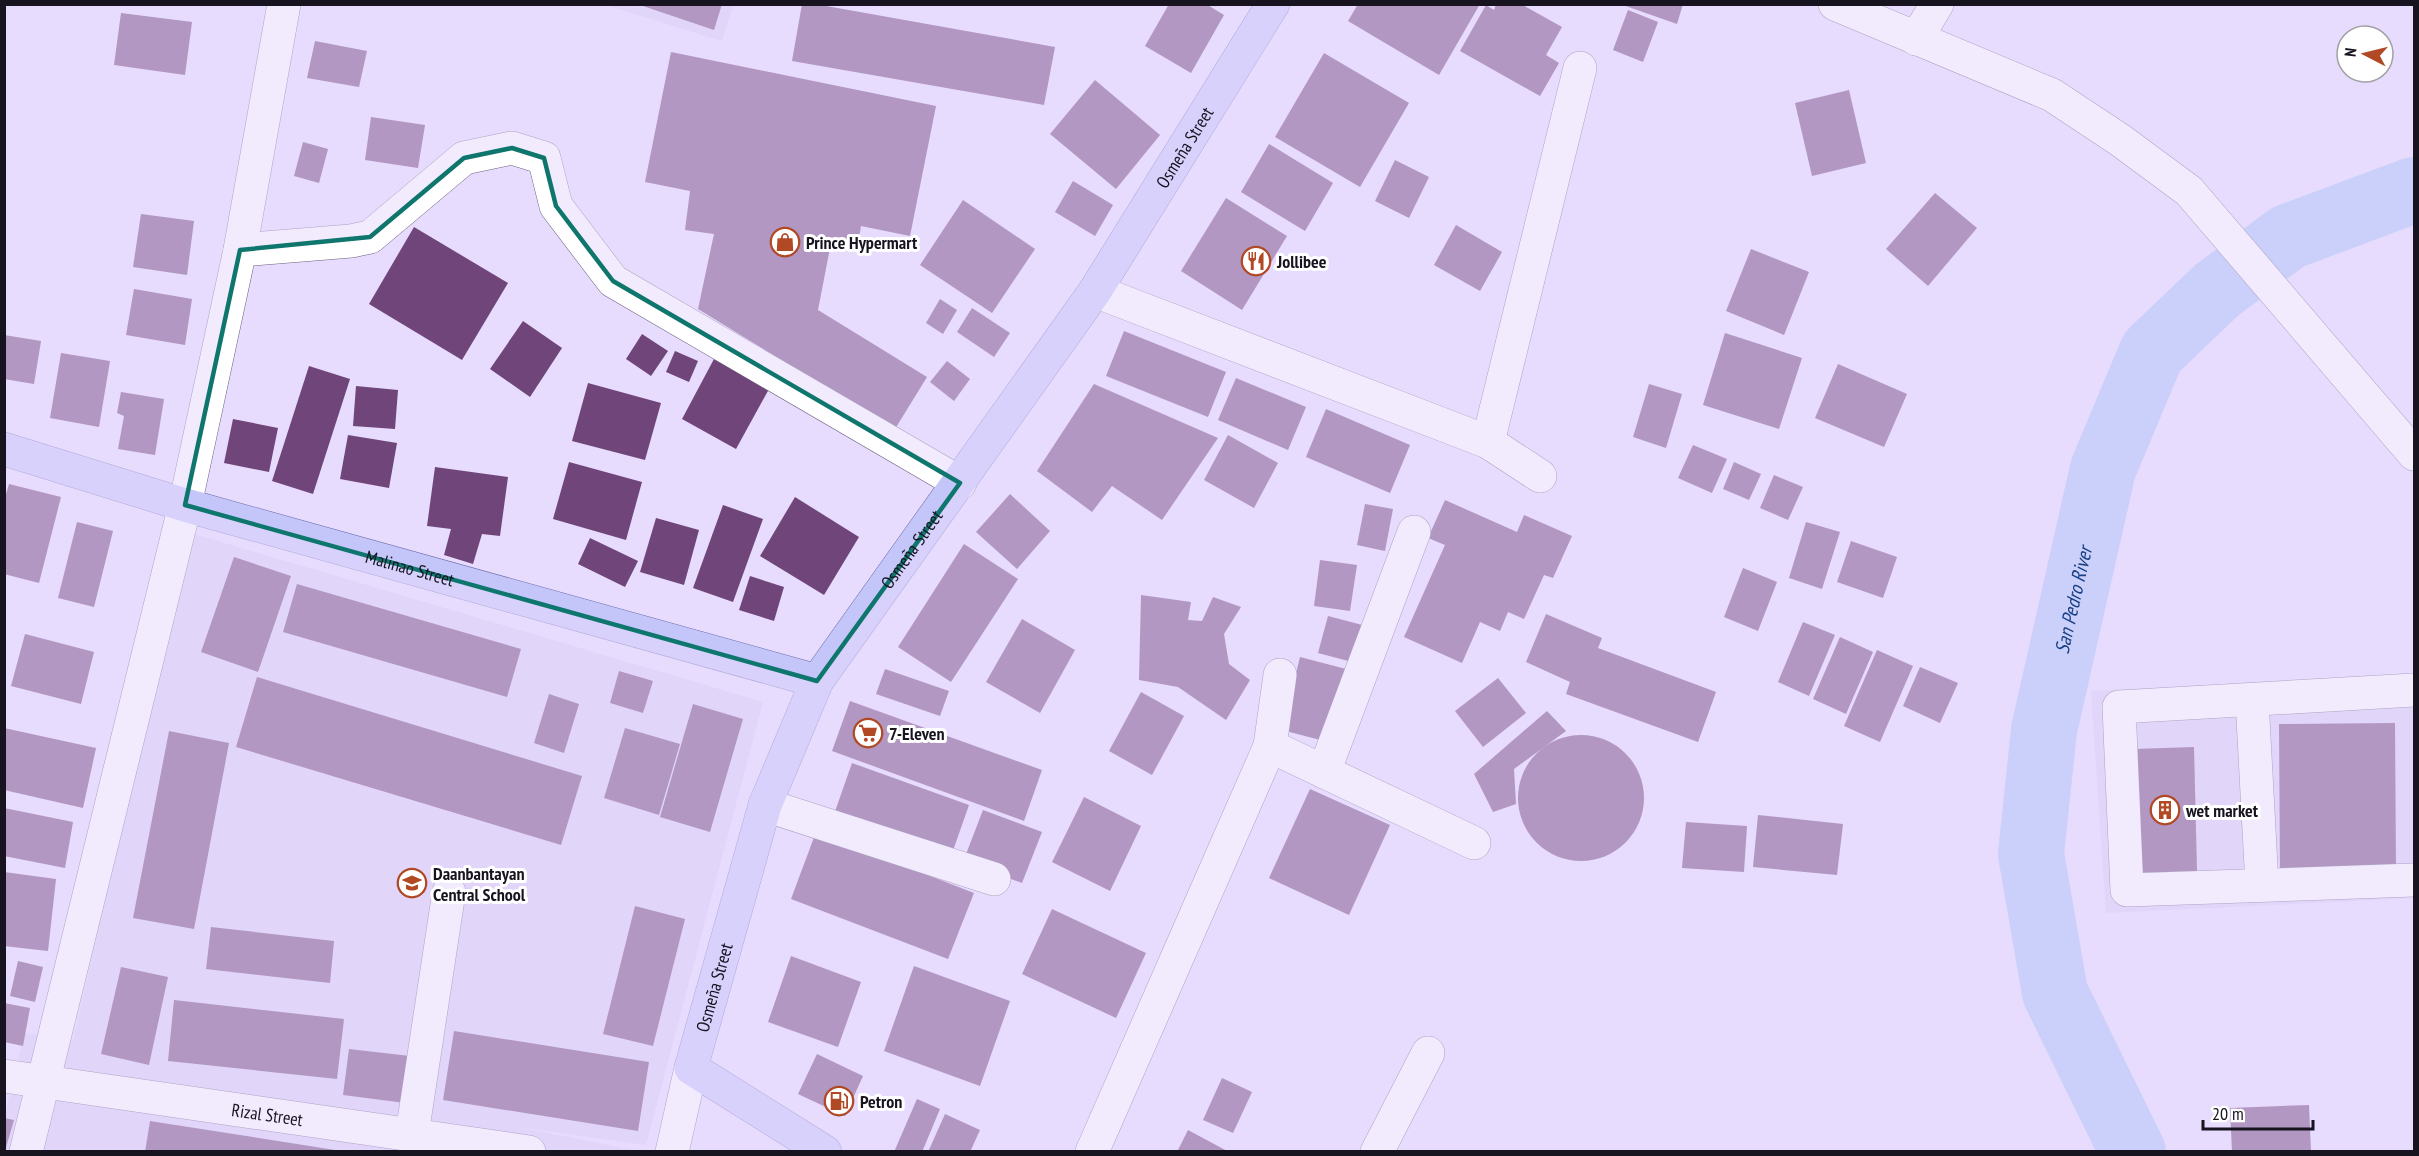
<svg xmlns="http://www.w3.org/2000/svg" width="2419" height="1156" viewBox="0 0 2419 1156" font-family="'PT Sans Narrow',sans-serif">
  <rect width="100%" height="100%" fill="#e7dbfe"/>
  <!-- built -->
  <g fill="#dbcef7">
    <polygon points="606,5 733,5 722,41"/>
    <polygon points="187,532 763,702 646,1145 518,1127 638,1151 5,1152 5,1114 25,1033 73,1041"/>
    <polygon points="2414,674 2414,898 2106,913 2091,691"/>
  </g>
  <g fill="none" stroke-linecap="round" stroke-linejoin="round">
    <!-- river -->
    <path stroke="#a7c3f4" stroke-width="66" id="s1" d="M2133,1152L2055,993L2031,854L2044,730L2103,469L2152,352L2217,290L2288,237L2414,190"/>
  </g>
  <!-- building -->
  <g fill="#70467a">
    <polygon points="637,4 722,4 714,30"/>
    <polygon points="802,4 815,4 1055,47 1044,105 792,61"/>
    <polygon points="1169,4 1206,4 1224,15 1191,73 1145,46"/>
    <polygon points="1358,4 1480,4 1439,75 1348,21"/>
    <polygon points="1496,4 1521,4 1562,27 1546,55 1559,63 1540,96 1460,51 1486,5 1494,10"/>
    <polygon points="1620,4 1683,4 1677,24"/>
    <polygon points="1628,10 1658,22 1643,62 1613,50"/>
    <polygon points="121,13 192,22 185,75 114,65"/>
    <polygon points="315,41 367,51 359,87 307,78"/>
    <polygon points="671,52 936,106 910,236 861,226 857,252 830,248 818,310 927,377 895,429 698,309 714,234 685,230 690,191 645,182"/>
    <polygon points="1324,53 1409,103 1360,187 1275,137"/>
    <polygon points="1095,80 1160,135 1116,189 1050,134"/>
    <polygon points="1849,90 1866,163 1812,176 1795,103"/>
    <polygon points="371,117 425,125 418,168 365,160"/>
    <polygon points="303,142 328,149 319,183 294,176"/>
    <polygon points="1269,144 1333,183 1305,231 1241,192"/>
    <polygon points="1395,160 1429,177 1409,218 1375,201"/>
    <polygon points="1073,181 1113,205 1095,236 1055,212"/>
    <polygon points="1935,193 1977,228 1928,286 1886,249"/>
    <polygon points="1226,198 1287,236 1242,310 1181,271"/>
    <polygon points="963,200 1035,249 992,313 920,265"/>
    <polygon points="141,214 194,221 187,275 133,267"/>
    <polygon points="1456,225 1502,252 1480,291 1434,265"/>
    <polygon points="414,227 508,283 462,360 369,304"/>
    <polygon points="1751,249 1809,272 1784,335 1726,311"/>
    <polygon points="134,289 192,299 185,345 126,335"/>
    <polygon points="940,299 957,310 943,334 926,323"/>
    <polygon points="972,308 1010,333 994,357 957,332"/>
    <polygon points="523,321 562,348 530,397 490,369"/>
    <polygon points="1124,331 1226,372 1208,417 1106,376"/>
    <polygon points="1725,333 1802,358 1779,429 1703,405"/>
    <polygon points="642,334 668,351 651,376 626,359"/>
    <polygon points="4,335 41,341 34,384 4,379"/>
    <polygon points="675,351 698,361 689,382 666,372"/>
    <polygon points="61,353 110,361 99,427 50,418"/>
    <polygon points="714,359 769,389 736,449 682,419"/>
    <polygon points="947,361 970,379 954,401 930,382"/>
    <polygon points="1838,364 1907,394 1884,447 1815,418"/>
    <polygon points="309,366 350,379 313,494 272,481"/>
    <polygon points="1236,378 1306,407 1288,450 1218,420"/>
    <polygon points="588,383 661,403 645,460 572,441"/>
    <polygon points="1094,384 1218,438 1162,520 1112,486 1092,512 1037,471"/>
    <polygon points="1649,384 1682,394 1666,448 1633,437"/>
    <polygon points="356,386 398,390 395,429 353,426"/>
    <polygon points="121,392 164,399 155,455 118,449 124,416 117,413"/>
    <polygon points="1326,409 1410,445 1390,493 1306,457"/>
    <polygon points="233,419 278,428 269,472 224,463"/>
    <polygon points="348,435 397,443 389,488 340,479"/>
    <polygon points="1228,435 1278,463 1254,508 1204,480"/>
    <polygon points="1693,445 1727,459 1712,493 1678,478"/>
    <polygon points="569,462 642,482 626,540 553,519"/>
    <polygon points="1734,462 1761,474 1749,500 1723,489"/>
    <polygon points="435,467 508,477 500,536 482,534 473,564 444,555 451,529 427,526"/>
    <polygon points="1774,475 1803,487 1788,520 1760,508"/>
    <polygon points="9,484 61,497 39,583 4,574 4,501"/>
    <polygon points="1010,494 1050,531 1017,569 976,532"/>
    <polygon points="795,497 859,537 824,595 760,556"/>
    <polygon points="1445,500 1517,532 1524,515 1572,536 1553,578 1544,575 1524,619 1508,612 1500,631 1480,622 1462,663 1404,637 1445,545 1428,538"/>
    <polygon points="1365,504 1393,509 1385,551 1357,545"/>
    <polygon points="723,505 763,519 733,602 693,588"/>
    <polygon points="656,518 699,530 684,585 640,572"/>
    <polygon points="77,522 113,531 94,607 58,598"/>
    <polygon points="1806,522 1840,532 1822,589 1789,578"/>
    <polygon points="590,538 638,561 625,587 578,564"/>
    <polygon points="1851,541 1897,557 1883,598 1837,582"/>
    <polygon points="964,544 1018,579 951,682 898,647"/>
    <polygon points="234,557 291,576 258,672 201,652"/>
    <polygon points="1320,560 1357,565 1350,611 1314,606"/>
    <polygon points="1743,568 1777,582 1758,631 1724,617"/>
    <polygon points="750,576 784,587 774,621 739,610"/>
    <polygon points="297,584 521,649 507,697 283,632"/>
    <polygon points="1141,595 1191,602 1188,620 1202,621 1213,597 1241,607 1224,634 1229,664 1250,680 1226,720 1178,687 1139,680"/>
    <polygon points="1546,614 1602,638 1598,648 1716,692 1698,742 1566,694 1570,682 1526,662"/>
    <polygon points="1328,616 1366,626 1356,663 1318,653"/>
    <polygon points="1022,619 1075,650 1040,713 986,682"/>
    <polygon points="1803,622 1835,635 1809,696 1778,682"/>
    <polygon points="25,634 94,652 81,704 11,686"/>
    <polygon points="1840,637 1873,652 1846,714 1813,699"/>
    <polygon points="1877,650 1913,666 1880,742 1844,726"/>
    <polygon points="1300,657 1346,669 1328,742 1282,730"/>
    <polygon points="1920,667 1958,683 1940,723 1903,706"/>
    <polygon points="885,669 949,691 940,716 876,694"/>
    <polygon points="619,671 653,681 643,713 610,703"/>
    <polygon points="257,677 582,776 561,845 236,747"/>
    <polygon points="1498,678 1526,713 1483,747 1455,711"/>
    <polygon points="1141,692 1184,716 1152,775 1109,751"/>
    <polygon points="549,694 579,704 564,753 534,743"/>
    <polygon points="850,701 1042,770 1024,821 832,751"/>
    <polygon points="693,704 743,719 710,832 660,817"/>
    <polygon points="1547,711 1566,731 1514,769 1516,804 1493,812 1474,774"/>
    <polygon points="2395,723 2396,872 2280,873 2279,724"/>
    <polygon points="4,728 96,748 83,808 4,790"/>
    <polygon points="625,728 680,744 659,815 604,798"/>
    <polygon points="169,731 229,743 194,929 133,918"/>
    <circle cx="1581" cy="798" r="63"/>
    <polygon points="2194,747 2197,871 2137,873 2133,749"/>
    <polygon points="852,763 969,805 949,862 832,820"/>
    <polygon points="1310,789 1390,825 1349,915 1269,878"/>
    <polygon points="1084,797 1141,826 1110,891 1052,862"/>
    <polygon points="4,808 73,822 65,868 4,856"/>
    <polygon points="983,810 1042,832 1022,883 963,862"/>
    <polygon points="1758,815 1843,824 1837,875 1753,867"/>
    <polygon points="1686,822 1747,826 1744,872 1682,868"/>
    <polygon points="816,832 974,893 948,959 791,899"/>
    <polygon points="4,872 56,879 48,951 4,946"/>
    <polygon points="635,906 685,919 653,1046 603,1034"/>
    <polygon points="1052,909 1146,953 1116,1018 1022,974"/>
    <polygon points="211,927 334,941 330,983 206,969"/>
    <polygon points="791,956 861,982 838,1047 768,1022"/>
    <polygon points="18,961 43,967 35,1002 10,996"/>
    <polygon points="914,966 1010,1001 980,1086 884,1051"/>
    <polygon points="121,967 168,977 149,1065 101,1054"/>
    <polygon points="174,1000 344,1019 337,1079 168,1061"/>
    <polygon points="4,1003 30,1008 23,1046 4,1042"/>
    <polygon points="454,1031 649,1062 638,1131 443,1100"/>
    <polygon points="349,1049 410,1056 405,1103 343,1095"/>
    <polygon points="817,1054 863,1076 845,1116 798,1094"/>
    <polygon points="1222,1078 1252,1092 1233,1133 1203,1120"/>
    <polygon points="917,1099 940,1109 922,1152 894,1152"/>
    <polygon points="2309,1105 2311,1152 2232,1152 2230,1108"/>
    <polygon points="945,1114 980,1130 970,1152 928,1152"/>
    <polygon points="4,1118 14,1120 5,1151 4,1151"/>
    <polygon points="150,1121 335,1150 335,1152 145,1152"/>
    <polygon points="1188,1130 1229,1152 1177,1152"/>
  </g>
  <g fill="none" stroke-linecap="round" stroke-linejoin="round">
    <!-- minor casing -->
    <g stroke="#6a607d" stroke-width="34">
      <g id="minor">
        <polyline points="1835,4 2052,95 2120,140 2189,191 2414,454"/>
        <polyline points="1916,39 1937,4"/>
        <polyline points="240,250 351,241 370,237 464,158 512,148 544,158 556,206 613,281 960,483"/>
        <polyline points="1095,291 1488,442 1540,476"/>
        <polyline points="1488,442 1580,68"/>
        <polyline points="2414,690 2119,707 2127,890 2414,880"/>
        <polyline points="2252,700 2262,885"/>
        <polyline points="1270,746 1474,843"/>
        <polyline points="1324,772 1414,532"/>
        <polyline points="765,805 994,879"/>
        <path id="s2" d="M4,1076L529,1152"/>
        <polyline points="412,1134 449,892"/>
        <polyline points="26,1152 185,505 240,250 284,4"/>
        <polyline points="672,1152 691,1068"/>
        <polyline points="1092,1152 1270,746 1280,675"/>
        <polyline points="1377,1152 1428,1053"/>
      </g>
    </g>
    <!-- major casing -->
    <g stroke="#6d6fab" stroke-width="34">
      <g id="major">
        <path id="s3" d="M4,449L185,505L817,681"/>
        <path id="s4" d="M825,1152L691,1068L765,805L817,681L1095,291L1273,4"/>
      </g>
    </g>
    <!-- minor -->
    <use href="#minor" stroke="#fff" stroke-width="33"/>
    <!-- major -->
    <use href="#major" stroke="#c4c6fa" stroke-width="33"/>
  </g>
  <!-- marked area -->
  <path d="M0 0H2419V1156H0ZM512,148L544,158L556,206L613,281L960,483L817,681L185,505L240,250L370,237L464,158Z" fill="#e7dbfe" fill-opacity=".55" fill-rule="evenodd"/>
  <path fill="none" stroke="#0f766e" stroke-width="4.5" stroke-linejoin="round" d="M512,148L544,158L556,206L613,281L960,483L817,681L185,505L240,250L370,237L464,158Z"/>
  <!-- icons -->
  <defs>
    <g id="shop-ring" transform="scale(1.5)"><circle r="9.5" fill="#fff" stroke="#b04924" stroke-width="1.5"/><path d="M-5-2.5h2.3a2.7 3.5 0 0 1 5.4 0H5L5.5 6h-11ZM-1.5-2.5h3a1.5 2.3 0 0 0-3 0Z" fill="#b04924"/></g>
    <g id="restaurant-ring" transform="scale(1.5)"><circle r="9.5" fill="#fff" stroke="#b04924" stroke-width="1.5"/><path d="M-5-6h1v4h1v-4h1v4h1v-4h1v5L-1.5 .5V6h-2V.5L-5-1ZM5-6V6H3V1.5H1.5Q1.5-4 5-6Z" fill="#b04924"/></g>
    <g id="supermarket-ring" transform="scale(1.5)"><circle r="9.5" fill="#fff" stroke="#b04924" stroke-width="1.5"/><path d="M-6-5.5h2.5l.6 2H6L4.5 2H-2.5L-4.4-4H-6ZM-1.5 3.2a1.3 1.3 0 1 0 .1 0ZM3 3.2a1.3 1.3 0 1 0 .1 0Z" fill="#b04924"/></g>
    <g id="building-ring" transform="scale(1.5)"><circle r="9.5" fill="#fff" stroke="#b04924" stroke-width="1.5"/><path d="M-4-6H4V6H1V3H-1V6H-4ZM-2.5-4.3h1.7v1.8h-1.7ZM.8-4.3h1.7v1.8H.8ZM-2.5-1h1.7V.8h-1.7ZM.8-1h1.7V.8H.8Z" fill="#b04924"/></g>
    <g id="school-ring" transform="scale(1.5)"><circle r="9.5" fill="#fff" stroke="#b04924" stroke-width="1.5"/><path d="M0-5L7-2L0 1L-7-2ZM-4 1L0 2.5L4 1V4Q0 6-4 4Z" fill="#b04924"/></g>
    <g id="fuel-ring" transform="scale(1.5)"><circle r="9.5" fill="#fff" stroke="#b04924" stroke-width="1.5"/><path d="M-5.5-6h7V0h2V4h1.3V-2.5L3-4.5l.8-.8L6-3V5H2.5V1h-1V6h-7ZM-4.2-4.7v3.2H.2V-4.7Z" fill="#b04924"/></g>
  </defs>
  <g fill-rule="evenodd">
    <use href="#shop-ring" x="785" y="242"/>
    <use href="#restaurant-ring" x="1256" y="261"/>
    <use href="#supermarket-ring" x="868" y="733"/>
    <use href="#building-ring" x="2165" y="810"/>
    <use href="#school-ring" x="412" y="883"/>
    <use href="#fuel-ring" x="839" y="1101"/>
  </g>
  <g text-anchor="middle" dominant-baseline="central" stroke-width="6" stroke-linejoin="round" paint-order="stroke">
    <!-- street labels -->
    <g font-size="18" fill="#17131f" stroke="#fff">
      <text stroke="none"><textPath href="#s4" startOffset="1214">Osmeña Street</textPath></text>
      <text stroke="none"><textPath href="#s4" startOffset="728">Osmeña Street</textPath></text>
      <text stroke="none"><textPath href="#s3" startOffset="423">Malinao Street</textPath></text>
      <text stroke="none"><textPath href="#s4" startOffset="242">Osmeña Street</textPath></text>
      <text stroke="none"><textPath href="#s2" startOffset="266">Rizal Street</textPath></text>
    </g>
    <!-- poi labels -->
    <g font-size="18" font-weight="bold" fill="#17131f" stroke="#fff" text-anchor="start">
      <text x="806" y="242">Prince Hypermart</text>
      <text x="1277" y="261">Jollibee</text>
      <text x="889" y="733">7-Eleven</text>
      <text x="2186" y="810">wet market</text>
      <text x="433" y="873">Daanbantayan<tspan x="433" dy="21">Central School</tspan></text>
      <text x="860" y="1101">Petron</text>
    </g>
    <!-- water labels -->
    <g font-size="20" font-style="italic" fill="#193f85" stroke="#fff">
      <text stroke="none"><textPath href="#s1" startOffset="576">San Pedro River</textPath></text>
    </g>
  </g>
  <!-- border -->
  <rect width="2419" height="1156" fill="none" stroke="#17131f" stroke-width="12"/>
  <!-- north arrow -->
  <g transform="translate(2365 54) rotate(277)"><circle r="28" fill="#ffffff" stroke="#a2a1a5" stroke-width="1.5"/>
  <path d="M0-4.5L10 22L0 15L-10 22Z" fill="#b04924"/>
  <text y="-9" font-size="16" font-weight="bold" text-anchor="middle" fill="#17131f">N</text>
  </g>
  <!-- scale -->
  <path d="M2203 1120v9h110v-9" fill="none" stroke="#17131f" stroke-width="3"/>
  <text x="2212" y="1120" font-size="18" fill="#17131f" stroke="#ffffff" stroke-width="4.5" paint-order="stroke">20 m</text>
</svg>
